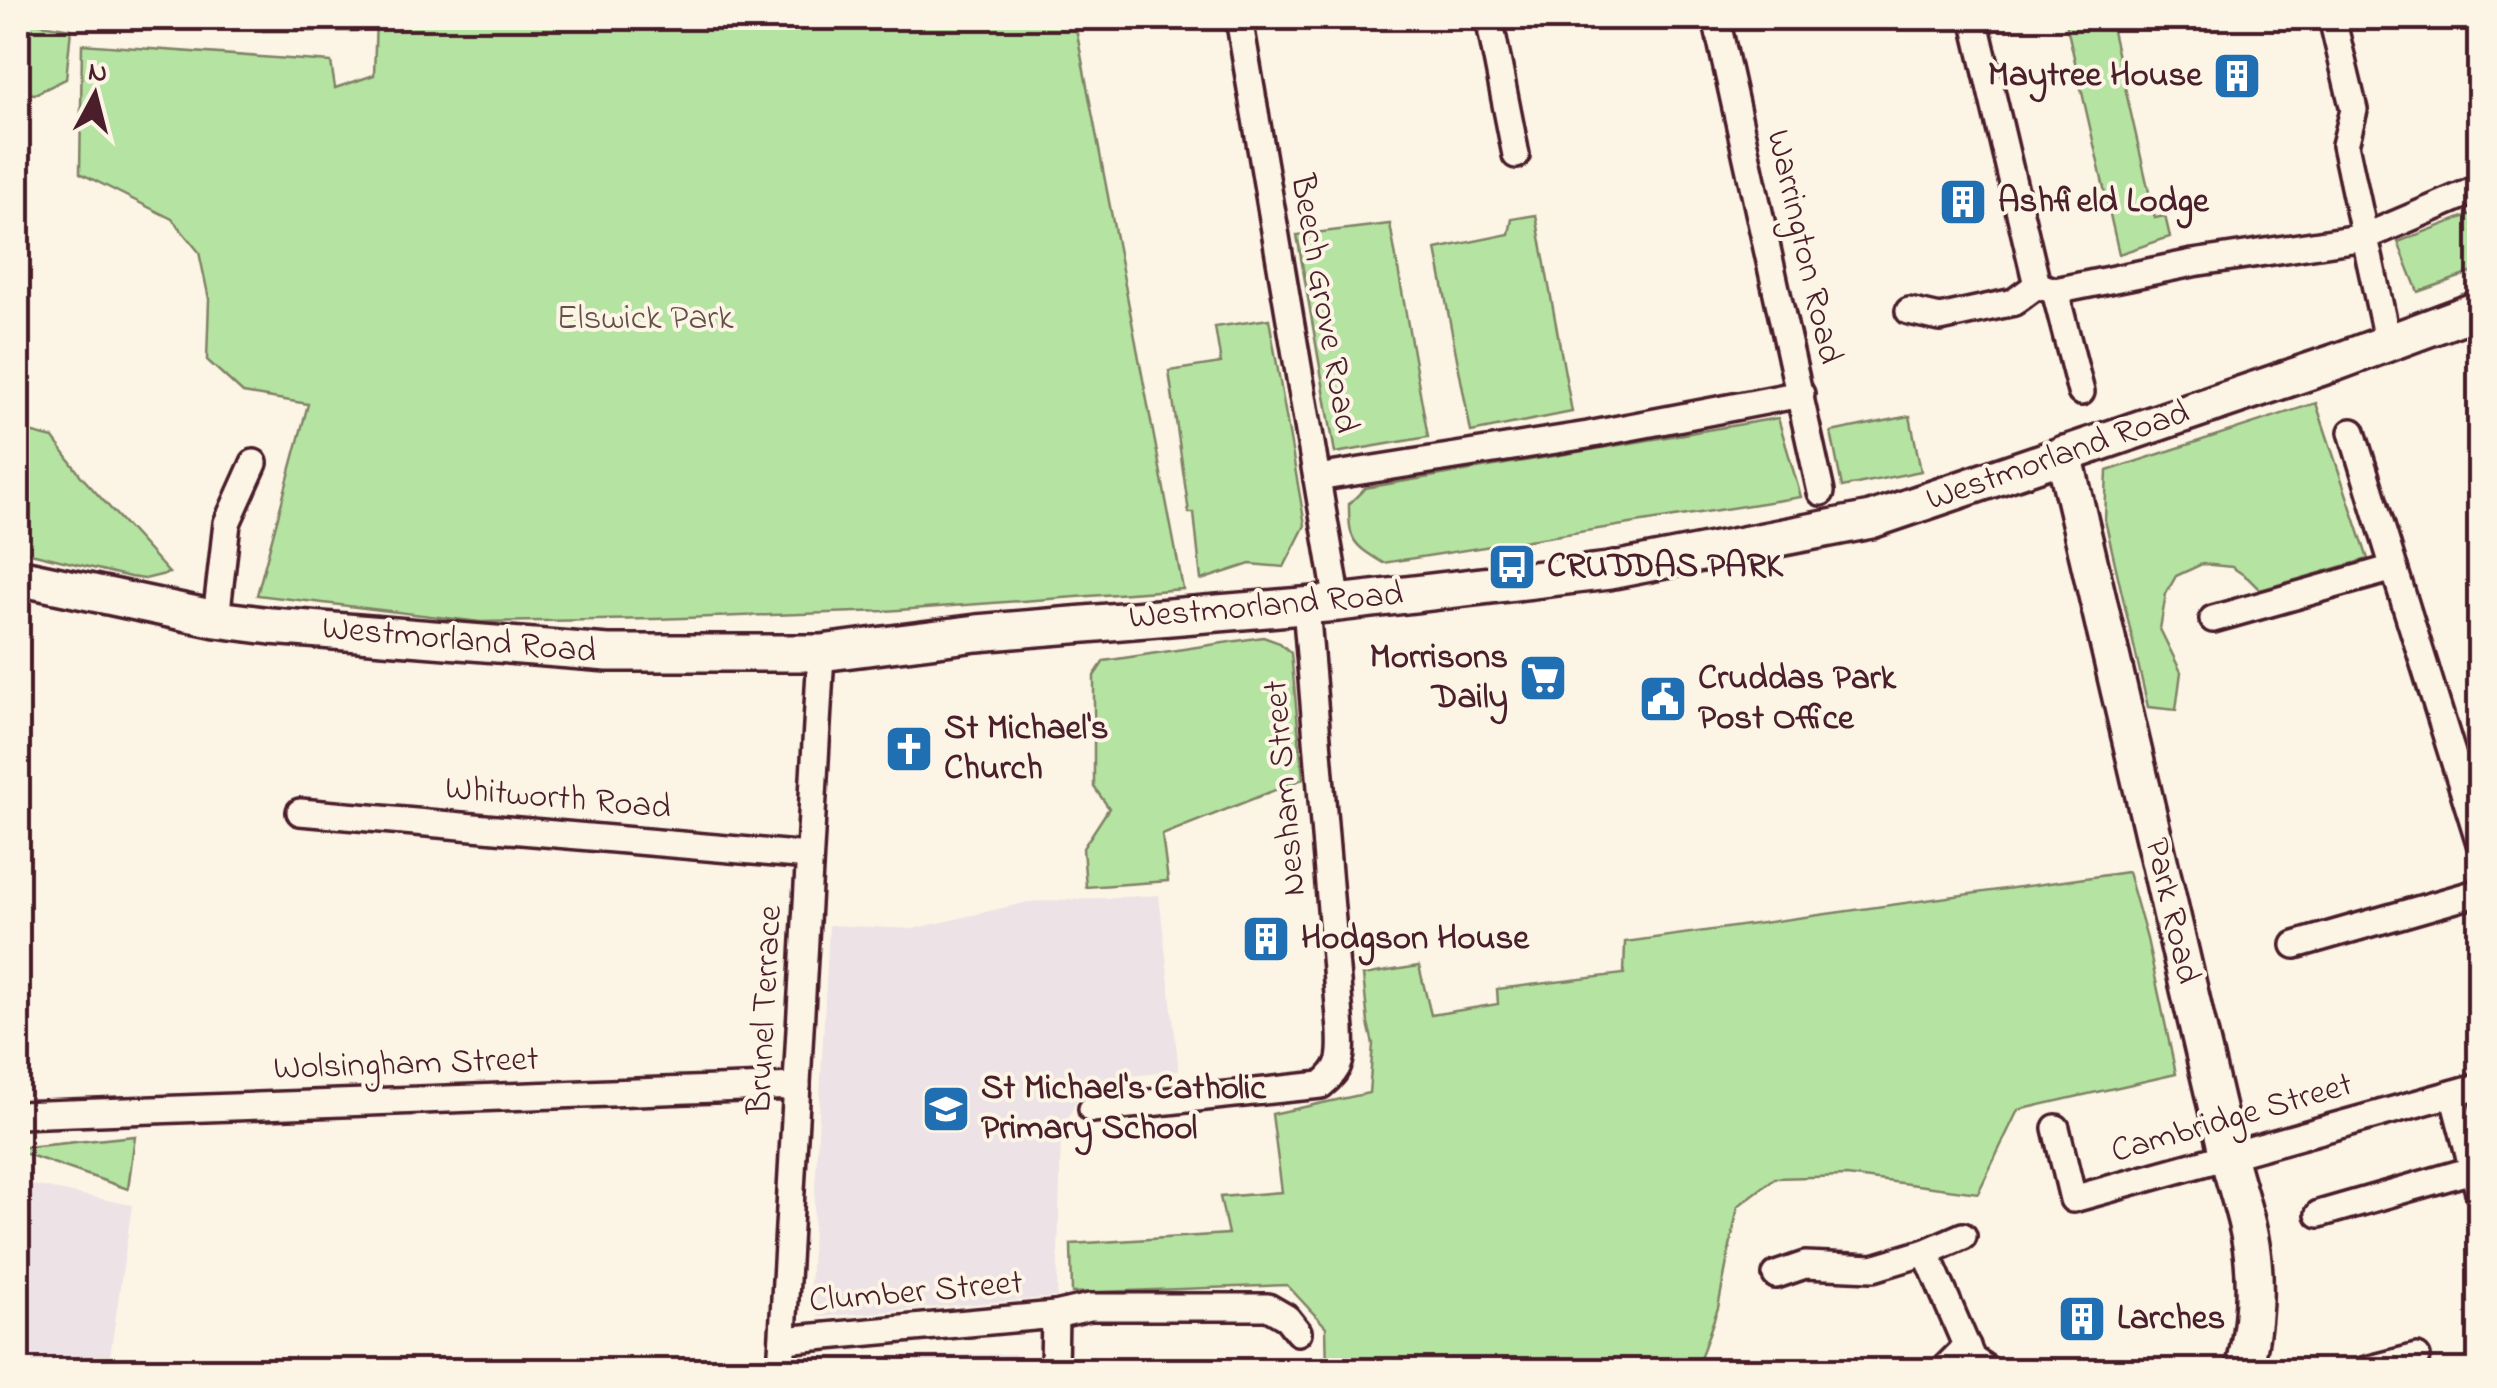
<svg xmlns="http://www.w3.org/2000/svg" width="2497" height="1388" viewBox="0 0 2497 1388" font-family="'Indie Flower',sans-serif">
  <rect width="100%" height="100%" fill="#fcf5e5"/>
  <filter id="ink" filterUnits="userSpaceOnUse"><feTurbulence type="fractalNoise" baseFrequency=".01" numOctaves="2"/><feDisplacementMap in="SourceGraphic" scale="20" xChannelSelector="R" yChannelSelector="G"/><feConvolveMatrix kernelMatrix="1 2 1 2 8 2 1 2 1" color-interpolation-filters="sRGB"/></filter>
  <g filter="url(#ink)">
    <!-- built -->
    <g fill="#ede2e6">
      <polygon points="1159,895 1179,1071 1084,1081 1061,1137 1057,1297 820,1317 809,1304 829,925 913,929 1028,902"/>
      <polygon points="18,1182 132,1205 108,1370 18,1370"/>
      <polygon points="1015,1354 1015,1370 804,1370 804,1357"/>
    </g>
    <!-- green -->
    <g fill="#b5e4a2" stroke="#808266" stroke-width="2.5">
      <polygon points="262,18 356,18 356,31 263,31"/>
      <polygon points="376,18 1074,18 1183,589 885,611 655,619 480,622 257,595 308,404 243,393 207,360 209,299 199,252 172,219 80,173 82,44 331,62 335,88 374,75"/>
      <polygon points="2065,18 2109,18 2155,218 2165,216 2170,237 2119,254"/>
      <polygon points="18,20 71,29 66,79 35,94 18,92"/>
      <polygon points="2479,211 2479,270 2418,292 2398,242"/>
      <polygon points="1536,215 1572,412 1471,432 1436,249 1509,234 1512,219"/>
      <polygon points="1390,224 1428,437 1335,453 1297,235"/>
      <polygon points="1269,319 1305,525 1284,567 1250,564 1201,580 1194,513 1189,513 1169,371 1221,363 1215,327"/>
      <polygon points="2316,403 2368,559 2260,590 2248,578 2232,567 2202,564 2176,576 2166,594 2160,629 2181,672 2176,710 2148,707 2105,520 2107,471"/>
      <polygon points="1910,416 1921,471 1842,487 1831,432"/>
      <path d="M1778,418L1801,497L1383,563C1352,544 1349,541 1349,504L1365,488Z"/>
      <polygon points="18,429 53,438 81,476 169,573 145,579 130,577 18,550"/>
      <polygon points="1263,637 1280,643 1291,653 1303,779 1162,835 1168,881 1086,887 1083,848 1109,808 1094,787 1094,676 1104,661"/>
      <polygon points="2128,872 2147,939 2176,1074 2018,1110 1978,1193 1847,1176 1775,1178 1738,1206 1718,1308 1696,1370 1327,1370 1326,1327 1287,1285 1072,1293 1071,1244 1228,1234 1220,1197 1282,1192 1272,1114 1369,1093 1373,1044 1368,1023 1363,975 1419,966 1431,1015 1498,1004 1497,989 1624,974 1625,942"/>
      <polygon points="135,1136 128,1189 18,1151 18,1148"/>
    </g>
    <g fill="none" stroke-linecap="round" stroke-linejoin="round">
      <!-- street casing -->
      <g stroke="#4a1f2b" stroke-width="32">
        <g id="street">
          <polyline points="1239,18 1338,603"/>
          <polyline points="1489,18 1516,155"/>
          <polyline points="1716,18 1821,492"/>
          <polyline points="1974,18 2037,285"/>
          <polyline points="2332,18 2354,110 2345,145 2388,344"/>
          <polyline points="2055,291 2081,392"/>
          <polyline points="1909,311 1940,318 2014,302 2037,285 2055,291 2193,263 2365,237 2480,188"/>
          <polyline points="2352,432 2394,568"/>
          <polyline points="1317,478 1588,435 1801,394"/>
          <polyline points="216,619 227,523 254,463"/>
          <polyline points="2213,619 2394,568 2480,843"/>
          <polyline points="300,812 809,856"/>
          <polyline points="2295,945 2480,892"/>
          <polyline points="2453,1094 2480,1196"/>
          <path d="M1092,1109L1321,1085C1343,1068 1342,1056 1341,1030L1306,606"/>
          <polyline points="18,1115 797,1086"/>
          <polyline points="2056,1128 2073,1199 2480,1086"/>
          <polyline points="2319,1214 2472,1170"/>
          <polyline points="1926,1252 1963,1236"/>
          <polyline points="1776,1275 1805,1265 1873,1268 1926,1252 1972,1359 1988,1370"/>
          <polyline points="1055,1315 1090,1307 1268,1307 1287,1318 1298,1332"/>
          <polyline points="783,1340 1055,1315 1054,1370"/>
          <polyline points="781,1370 821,653"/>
          <polyline points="1943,1370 1967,1346"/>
          <polyline points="2366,1370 2417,1357"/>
        </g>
      </g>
      <!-- secondary casing -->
      <g stroke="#4a1f2b" stroke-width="42">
        <g id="secondary">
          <path d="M2064,454L2228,1156C2235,1184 2245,1211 2250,1239C2258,1281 2254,1329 2244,1370"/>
          <polyline points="18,577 216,619 271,626 608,653 821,653 977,633 1338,603 1609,571 1871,520 2334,363 2480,309"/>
        </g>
      </g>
      <!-- street -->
      <use href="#street" stroke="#fcf5e5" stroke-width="25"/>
      <!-- secondary -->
      <use href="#secondary" stroke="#fcf5e5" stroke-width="35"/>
    </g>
  </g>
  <!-- icons -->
  <defs>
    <g id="building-square" transform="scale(2.5)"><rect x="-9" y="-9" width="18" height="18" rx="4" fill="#1f6fb2" stroke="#fcf5e5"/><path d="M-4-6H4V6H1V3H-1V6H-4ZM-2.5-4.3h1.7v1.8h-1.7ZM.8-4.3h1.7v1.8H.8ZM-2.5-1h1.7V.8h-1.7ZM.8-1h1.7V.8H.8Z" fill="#fff"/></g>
    <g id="bus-square" transform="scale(2.5)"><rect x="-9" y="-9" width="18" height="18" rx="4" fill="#1f6fb2" stroke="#fcf5e5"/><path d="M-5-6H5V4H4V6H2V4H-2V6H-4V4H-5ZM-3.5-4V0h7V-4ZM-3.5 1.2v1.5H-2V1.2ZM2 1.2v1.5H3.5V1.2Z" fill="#fff"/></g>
    <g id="supermarket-square" transform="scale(2.5)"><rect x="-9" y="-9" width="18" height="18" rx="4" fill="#1f6fb2" stroke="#fcf5e5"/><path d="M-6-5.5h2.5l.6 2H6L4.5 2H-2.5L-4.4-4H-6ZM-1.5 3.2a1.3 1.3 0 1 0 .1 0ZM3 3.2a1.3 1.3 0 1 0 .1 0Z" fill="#fff"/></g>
    <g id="civic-square" transform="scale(2.5)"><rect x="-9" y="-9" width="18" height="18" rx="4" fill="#1f6fb2" stroke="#fcf5e5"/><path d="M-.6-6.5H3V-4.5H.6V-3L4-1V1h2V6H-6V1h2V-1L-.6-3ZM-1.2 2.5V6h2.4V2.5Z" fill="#fff"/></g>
    <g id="church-square" transform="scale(2.5)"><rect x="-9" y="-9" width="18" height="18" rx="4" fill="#1f6fb2" stroke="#fcf5e5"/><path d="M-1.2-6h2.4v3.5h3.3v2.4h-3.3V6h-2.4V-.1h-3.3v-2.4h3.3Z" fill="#fff"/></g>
    <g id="school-square" transform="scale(2.5)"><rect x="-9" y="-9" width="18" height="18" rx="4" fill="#1f6fb2" stroke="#fcf5e5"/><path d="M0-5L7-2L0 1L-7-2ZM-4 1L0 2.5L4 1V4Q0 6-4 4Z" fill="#fff"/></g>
  </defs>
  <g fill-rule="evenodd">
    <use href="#building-square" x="2237" y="76"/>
    <use href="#building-square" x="1963" y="202"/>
    <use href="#bus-square" x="1512" y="567"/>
    <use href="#supermarket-square" x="1543" y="678"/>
    <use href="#civic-square" x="1663" y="699"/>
    <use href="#church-square" x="909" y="749"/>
    <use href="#building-square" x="1266" y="939"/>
    <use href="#school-square" x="946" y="1109"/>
    <use href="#building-square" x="2082" y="1319"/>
  </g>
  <g text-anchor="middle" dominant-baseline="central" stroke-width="8" stroke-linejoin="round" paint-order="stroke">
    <!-- poi labels -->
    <g font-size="35" font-weight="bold" fill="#4a1f2b" stroke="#fcf5e5" text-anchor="start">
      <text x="2202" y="76" text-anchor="end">Maytree House</text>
      <text x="1998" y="202">Ashfield Lodge</text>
      <text x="1547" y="567">CRUDDAS PARK</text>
      <text x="1508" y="658" text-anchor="end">Morrisons<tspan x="1508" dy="40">Daily</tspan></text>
      <text x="1698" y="679">Cruddas Park<tspan x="1698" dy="40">Post Office</tspan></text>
      <text x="944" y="729">St Michael's<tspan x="944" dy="40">Church</tspan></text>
      <text x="1301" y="939">Hodgson House</text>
      <text x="981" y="1089">St Michael's Catholic<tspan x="981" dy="40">Primary School</tspan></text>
      <text x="2117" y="1319">Larches</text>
    </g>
    <!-- street labels -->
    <g font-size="35" fill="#4a1f2b" stroke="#fcf5e5">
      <text transform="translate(1803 247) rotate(77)">Warrington Road</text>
      <text transform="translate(1323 304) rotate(80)">Beech Grove Road</text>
      <text transform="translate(2058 457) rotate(-19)">Westmorland Road</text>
      <text transform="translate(1266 607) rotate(-5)">Westmorland Road</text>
      <text transform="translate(459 641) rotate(5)">Westmorland Road</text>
      <text transform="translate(1286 788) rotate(-95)">Nesham Street</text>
      <text transform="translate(558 799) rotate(5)">Whitworth Road</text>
      <text transform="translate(2171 911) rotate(77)">Park Road</text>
      <text transform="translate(766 1010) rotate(-87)">Brunel Terrace</text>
      <text transform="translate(406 1065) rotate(-2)">Wolsingham Street</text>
      <text transform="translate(2232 1119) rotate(-16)">Cambridge Street</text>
      <text transform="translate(916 1293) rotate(-5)">Clumber Street</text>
    </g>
    <!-- park labels -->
    <g font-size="35" fill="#655049" stroke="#fcf5e5">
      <text x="645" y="319">Elswick Park</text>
    </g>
  </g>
  <!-- margin -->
  <rect width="2497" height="1388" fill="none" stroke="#fcf5e5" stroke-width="60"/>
  <rect x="30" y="30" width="2437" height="1328" fill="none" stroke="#4a1f2b" stroke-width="4" filter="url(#ink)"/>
  <!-- north arrow -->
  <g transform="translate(95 95) rotate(7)" stroke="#fcf5e5" stroke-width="8" paint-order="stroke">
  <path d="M0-8L18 38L0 25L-18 38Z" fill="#4a1f2b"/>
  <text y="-15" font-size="28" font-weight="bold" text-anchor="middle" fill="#4a1f2b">N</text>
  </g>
</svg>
